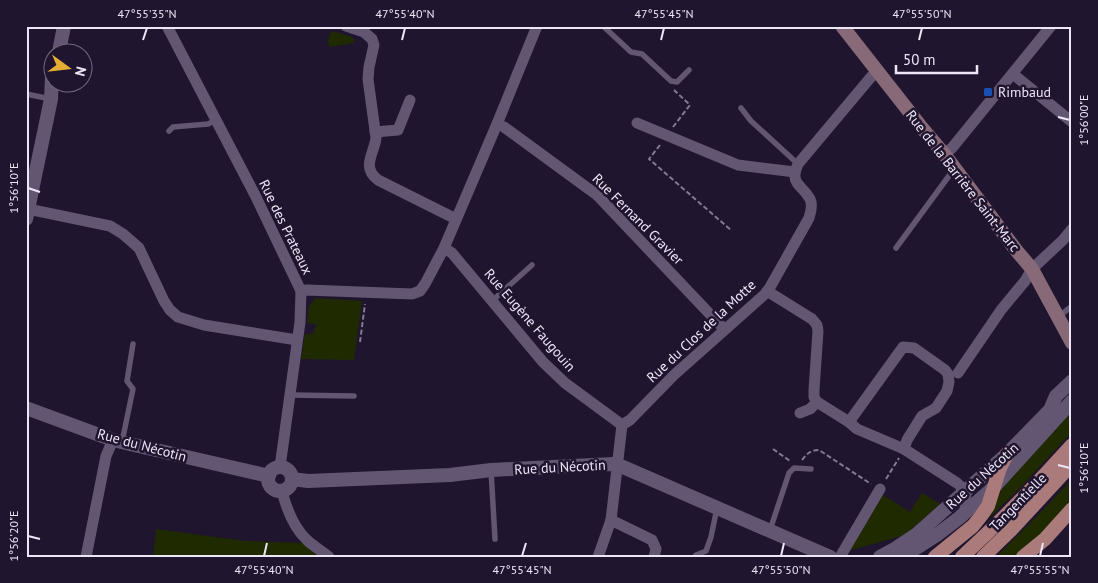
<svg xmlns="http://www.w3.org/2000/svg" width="1098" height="583" viewBox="0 0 1098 583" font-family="'PT Sans',sans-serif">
  <rect width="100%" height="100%" fill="#20152e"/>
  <!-- green -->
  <g fill="#1f2a00">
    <polygon points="332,31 352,37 354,39 354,43 329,47 328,39"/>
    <polygon points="316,298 362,301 354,360 301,359 305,334 313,334 316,324 307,323 309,306"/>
    <polygon points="1072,410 1072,432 1019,489 990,517 988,515 1006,481"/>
    <polygon points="1072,479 1072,504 1018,557 996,557 1040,513"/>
    <polygon points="880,493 910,512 922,493 940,504 905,535 844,552"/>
    <polygon points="156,529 245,541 305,543 311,551 321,557 153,557"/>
  </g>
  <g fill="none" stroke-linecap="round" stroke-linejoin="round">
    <!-- path -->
    <g stroke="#837a8f" stroke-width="2" stroke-dasharray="5 2.5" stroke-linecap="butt">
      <polyline points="673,127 690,105 674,90"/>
      <polyline points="660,145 649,159 732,231"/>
      <polyline points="360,342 365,304"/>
      <polyline points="773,449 790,461"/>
      <path d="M802,460C807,454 810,450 819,450L871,484"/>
      <polyline points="886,479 899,458"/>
    </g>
    <!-- service -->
    <g stroke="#625673" stroke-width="5.5">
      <polyline points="603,26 631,52 642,54 671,81 677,82 689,70"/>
      <polyline points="26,94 51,99"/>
      <polyline points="741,108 751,121 798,164"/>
      <polyline points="169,131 173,127 208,124 216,120"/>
      <polyline points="896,248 954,169"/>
      <polyline points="492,301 532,265"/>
      <polyline points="1058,317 1072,306"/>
      <polyline points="290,395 354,396"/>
      <polyline points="122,442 133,389 127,381 133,344"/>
      <polyline points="491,470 495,539"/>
      <polyline points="770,530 789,473 794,468 811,469"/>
      <polyline points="695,557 696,555 706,551 711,537 717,508"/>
    </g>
    <!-- minor -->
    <g stroke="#625673" stroke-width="11">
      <polyline points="167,26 256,197 301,291 300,322 280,467"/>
      <path d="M346,26L364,32L372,39L374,45L369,67L368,79L376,138C374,154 361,167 378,180L456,219"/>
      <polyline points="1013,74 1072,122"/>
      <polyline points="637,123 738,165 795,172"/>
      <polyline points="497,124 504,127 597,195 724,329"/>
      <polyline points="375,132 398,130 410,100"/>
      <polyline points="944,154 952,148 1051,26"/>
      <polyline points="28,209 110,226 123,234 139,248 164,301 170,310 178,317 204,325 297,340"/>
      <polyline points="444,248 452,253 543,362 565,383 622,425"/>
      <polyline points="301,291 307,290 412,294 420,291 425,284 444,248 497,124 537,26"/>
      <polyline points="767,291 812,319 817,325 818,331 814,390 814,397 817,402 849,422 857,429 904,449 957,483 966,491 965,513"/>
      <polyline points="958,373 1001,310 1025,281 1032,269 1063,240 1072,229"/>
      <polyline points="800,413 810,409 817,402"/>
      <polyline points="849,422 903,347 914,348 945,370 948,374 949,382 947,391 936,408 922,416 907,440 904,449"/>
      <path d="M282,491C286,507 294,528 307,540C313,546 322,551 329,557"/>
      <polyline points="611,520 652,540 656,549 654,557"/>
      <polyline points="86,557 106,456 113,440"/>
      <path d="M598,557L611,520L622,425L630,420L674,375L765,294L769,289L809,218C811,212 813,205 810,199C802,184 789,185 798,164L871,77L878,71"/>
      <polyline points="840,557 880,489"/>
    </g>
    <!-- tertiary -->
    <g stroke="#625673" stroke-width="14">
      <polyline points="59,52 64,26"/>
      <polyline points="26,219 51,99 52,77"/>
      <polyline points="26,408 113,440 130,444 269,476"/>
      <circle cx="280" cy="479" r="12"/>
      <polyline points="292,479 308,481 450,475 491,470 613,464 623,467 830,557"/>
      <polyline points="880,557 893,550 917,534 1007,454 1050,410 1056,396 1072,381"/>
      <polyline points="902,557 938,534 959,518 994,487 1072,401"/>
    </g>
    <!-- secondary -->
    <polyline stroke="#876978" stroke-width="14" points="842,26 922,128 944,154 1016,250 1032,269 1072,343"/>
    <!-- primary -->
    <g stroke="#ab7b7c" stroke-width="14">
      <polyline points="935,557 973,526 981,516 988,506 1000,468 1007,454"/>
      <path d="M962,557C1001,521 1037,484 1072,445"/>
      <polyline points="983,557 1011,530 1072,464"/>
      <polyline points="1023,557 1045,539 1072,509"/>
    </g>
  </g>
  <!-- ticks -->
  <path fill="none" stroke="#ede6f7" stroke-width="2" d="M143,40L147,28M402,40L405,28M661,40L664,28M919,40L922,28M1058,117L1070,120M28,188L40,192M1058,465L1070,468M28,536L40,539M264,556L267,543M522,556L526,543M781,556L784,543M1040,556L1043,543"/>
  <!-- markers -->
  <rect fill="#1a4fb4" stroke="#20152e" stroke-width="2" x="983" y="87" width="10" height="10" rx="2.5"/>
  <g text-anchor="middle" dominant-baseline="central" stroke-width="5" stroke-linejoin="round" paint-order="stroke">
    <!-- poi labels -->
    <g font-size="14" fill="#ede6f7" stroke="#20152e" text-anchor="start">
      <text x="998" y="92">Rimbaud</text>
    </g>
    <!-- street labels -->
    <g font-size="14" fill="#ede6f7" stroke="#20152e">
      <text transform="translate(963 181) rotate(52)">Rue de la Barrière Saint-Marc</text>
      <text transform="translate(638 219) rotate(45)">Rue Fernand Gravier</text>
      <text transform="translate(286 227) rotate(64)">Rue des Prateaux</text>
      <text transform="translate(530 320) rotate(49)">Rue Eugène Faugouin</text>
      <text transform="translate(701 331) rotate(-43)">Rue du Clos de la Motte</text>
      <text transform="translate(142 445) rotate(15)">Rue du Nécotin</text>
      <text transform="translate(560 467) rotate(-3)">Rue du Nécotin</text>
      <text transform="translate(982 476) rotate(-42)">Rue du Nécotin</text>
      <text transform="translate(1018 502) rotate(-46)">Tangentielle</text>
    </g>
  </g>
  <!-- border -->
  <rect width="1098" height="583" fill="none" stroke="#20152e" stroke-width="55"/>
  <!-- north arrow -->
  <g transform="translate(68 68) rotate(105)"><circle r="24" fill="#20152e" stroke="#72697e"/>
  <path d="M0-4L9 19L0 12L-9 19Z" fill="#e4ae35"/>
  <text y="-8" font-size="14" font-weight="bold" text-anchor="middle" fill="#ede6f7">N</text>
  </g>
  <!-- scale -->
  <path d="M896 65v8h81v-8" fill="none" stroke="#ede6f7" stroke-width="2.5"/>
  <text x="903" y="65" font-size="15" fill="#ede6f7" stroke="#20152e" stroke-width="4" paint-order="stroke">50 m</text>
  <rect x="28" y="28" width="1042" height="528" fill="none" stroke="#ede6f7" stroke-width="2"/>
  <g font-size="12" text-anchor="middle" fill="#ede6f7">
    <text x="147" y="18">47°55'35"N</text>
    <text x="405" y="18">47°55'40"N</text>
    <text x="664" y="18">47°55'45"N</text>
    <text x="922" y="18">47°55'50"N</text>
    <text transform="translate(1084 120) rotate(-90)" y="4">1°56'00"E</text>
    <text transform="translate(14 188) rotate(-90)" y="4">1°56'10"E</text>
    <text transform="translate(1084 468) rotate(-90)" y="4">1°56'10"E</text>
    <text transform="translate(14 536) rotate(-90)" y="4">1°56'20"E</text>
    <text x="264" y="574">47°55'40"N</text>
    <text x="522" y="574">47°55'45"N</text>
    <text x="781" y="574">47°55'50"N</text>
    <text x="1040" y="574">47°55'55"N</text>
  </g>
</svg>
